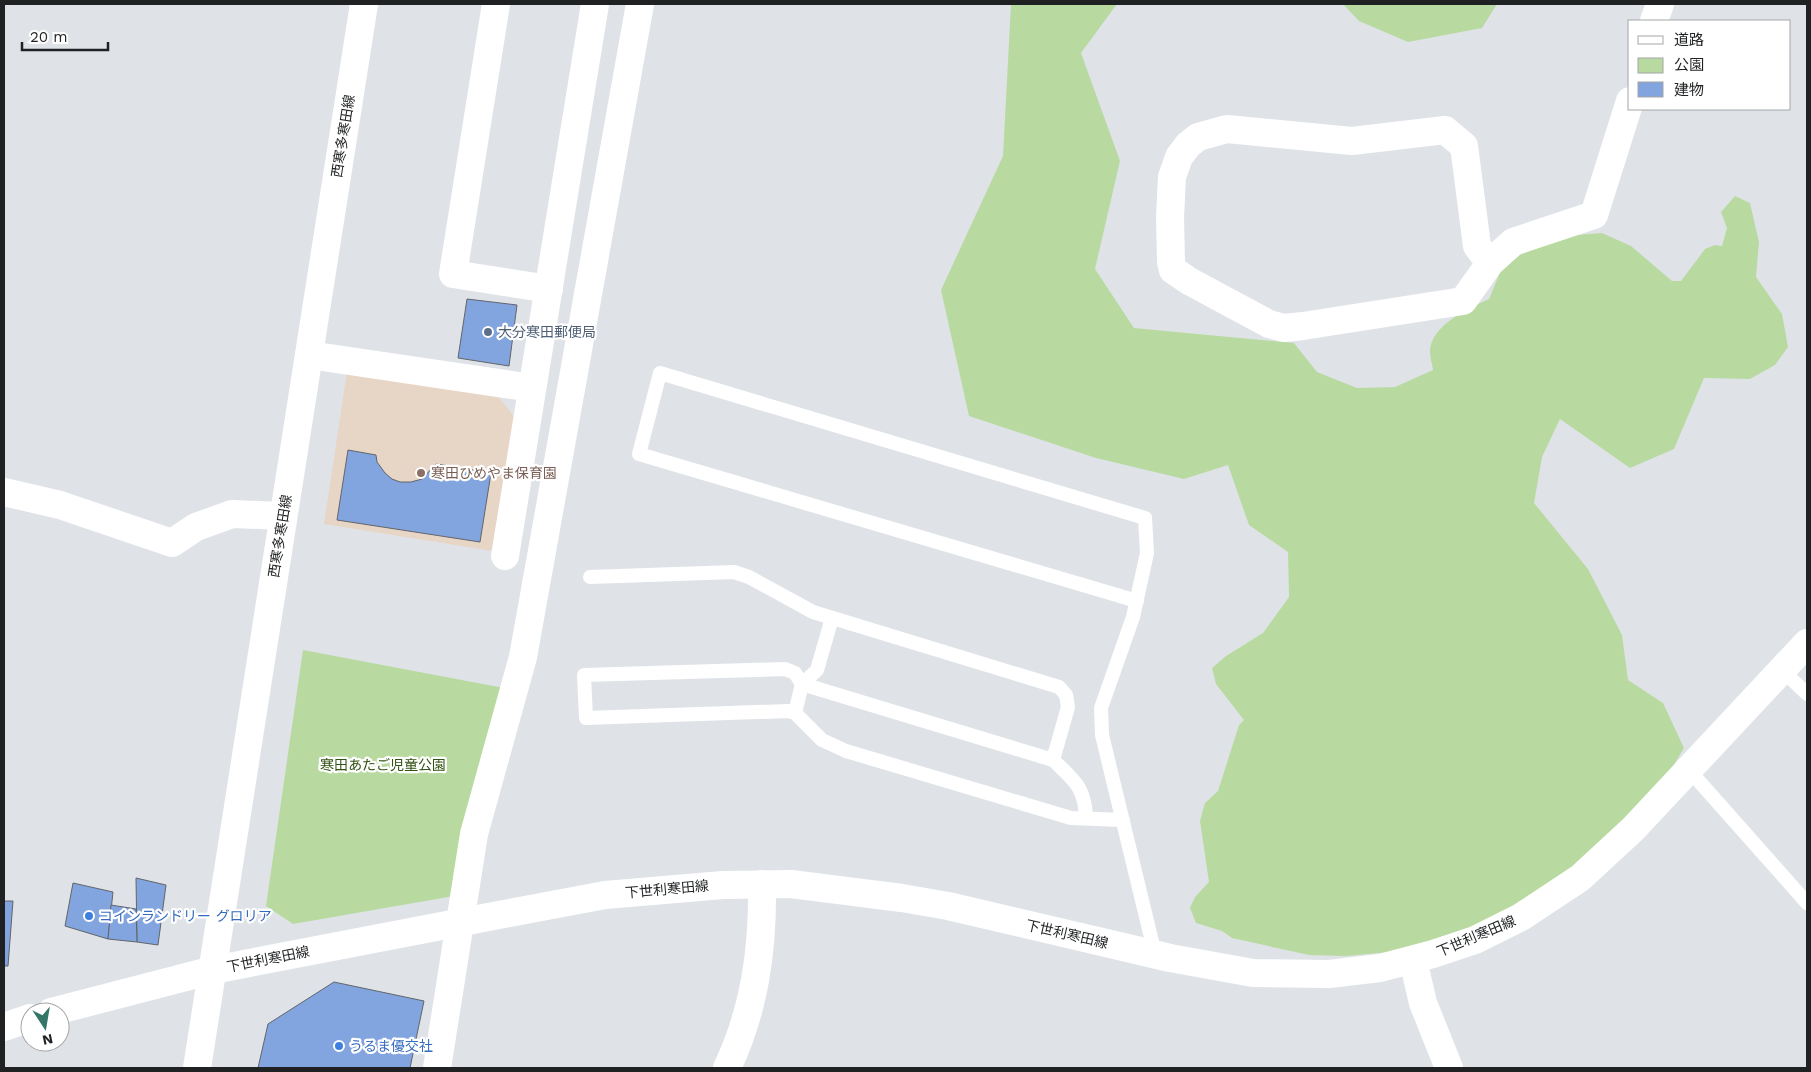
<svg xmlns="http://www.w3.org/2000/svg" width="1811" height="1072" viewBox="0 0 1811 1072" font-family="'Work Sans','Noto Sans JP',sans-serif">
  <rect width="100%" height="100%" fill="#dfe3e8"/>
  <!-- education -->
  <polygon fill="#e7d5c5" points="347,372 498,396 518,422 499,552 324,524"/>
  <!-- green -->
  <g fill="#b8daa0">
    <path d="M1011,4H1117L1081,53L1120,161L1095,269L1134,328L1294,343L1317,372L1357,388L1395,387L1433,370C1432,364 1430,357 1430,351C1431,325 1469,308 1489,299L1501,270L1525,251L1558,237L1577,235L1602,233L1631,246L1672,281H1681L1705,249L1715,245L1722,246L1727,228L1721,212L1735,196L1750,203L1759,242L1756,277L1782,314L1788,347L1775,365L1750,379L1704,378L1674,449L1630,468L1560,419L1542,457L1534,503L1588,569L1622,635L1628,680L1663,703L1684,748L1638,824L1515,909L1422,949L1346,956L1309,955L1232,938L1222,931L1196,923L1190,908L1195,897L1209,882L1200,821L1205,803L1218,791L1239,725L1244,720L1216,684L1212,668L1226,656L1263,633L1289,597L1288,552L1249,525L1228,465L1184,479L1096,458L969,416L941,290L1003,156Z"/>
    <polygon points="1343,4 1497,4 1482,28 1408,42 1359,21"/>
    <polygon points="303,650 504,688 454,896 293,924 266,906"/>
  </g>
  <!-- building -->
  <g fill="#82a4df" stroke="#62656a">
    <polygon points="467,299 517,305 509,366 458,358"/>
    <polygon points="348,450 376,455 377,462 385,473 392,479 400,482 411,482 422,479 436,464 491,473 480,542 337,520"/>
    <polygon points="136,878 166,885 158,945 137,942"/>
    <polygon points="73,883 113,892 108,939 65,926"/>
    <polygon points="4,901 13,901 8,966 4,966"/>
    <polygon points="111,905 136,909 137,942 108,939"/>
    <polygon points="334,982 424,1001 410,1068 258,1068 268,1024"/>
  </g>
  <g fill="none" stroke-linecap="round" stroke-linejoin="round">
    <!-- lane -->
    <g stroke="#fff" stroke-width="14">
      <polyline points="590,577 734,572 749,577 813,612 1059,687 1066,695 1068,707 1053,760"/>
      <polyline points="1137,601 639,454 660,373 1145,518 1147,553 1133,617 1101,708 1102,735 1155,954"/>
      <polyline points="1782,670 1807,694"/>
      <path d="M802,684L1053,760C1074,780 1085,787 1086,818"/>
      <polyline points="802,684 817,670 832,618"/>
      <polyline points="795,713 789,711 586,718 584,675 785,669 795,673 802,684 795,713 822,740 846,751 1071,818 1123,820"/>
      <polyline points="1689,770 1807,903"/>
    </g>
    <!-- street -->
    <g stroke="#fff" stroke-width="28">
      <polyline points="496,4 453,274 549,289"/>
      <polyline points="1654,21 1660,4"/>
      <polyline points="1490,263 1477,246 1464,146 1445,130 1352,141 1227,129 1198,137 1188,145 1179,157 1172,177 1170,217 1171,262 1173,270 1189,281 1269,324 1284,328 1303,326 1463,301 1490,263 1513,242 1594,215 1630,101"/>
      <polyline points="309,355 532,388"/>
      <polyline points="4,492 60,505 172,543 196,527 232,514 283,516"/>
      <polyline points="505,556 595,4"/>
      <polyline points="1413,960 1423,1003 1449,1068"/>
      <polyline points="437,1068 474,834 523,657 640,4"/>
      <path d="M727,1068C755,1009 763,949 762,884"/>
    </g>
    <!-- secondary -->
    <g stroke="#fff" stroke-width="28">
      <polyline points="51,1012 213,970 504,914 605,895 723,885 791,884 902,898 948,906 1170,958 1253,973 1329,974 1380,968 1433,954 1475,940 1521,917 1580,878 1633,829 1807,643"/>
      <polyline points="4,1027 30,1018"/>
      <polyline points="197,1068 364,4"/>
    </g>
  </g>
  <!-- markers -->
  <circle fill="#5c6f8a" stroke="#fff" stroke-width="2" cx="488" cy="332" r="5"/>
  <circle fill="#8d6e63" stroke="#fff" stroke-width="2" cx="421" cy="473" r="5"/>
  <g fill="#3f7fe0" stroke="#fff" stroke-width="2">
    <circle cx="89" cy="916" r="5"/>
    <circle cx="339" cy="1046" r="5"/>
  </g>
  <g text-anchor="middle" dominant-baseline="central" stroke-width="4.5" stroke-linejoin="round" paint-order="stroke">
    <!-- street labels -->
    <g font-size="14" fill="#1f2123" stroke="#fff">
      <text transform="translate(343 136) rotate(-81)">西寒多寒田線</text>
      <text transform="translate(280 536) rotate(-81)">西寒多寒田線</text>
      <text transform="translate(667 889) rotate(-5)">下世利寒田線</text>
      <text transform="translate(1067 934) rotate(13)">下世利寒田線</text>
      <text transform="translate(1476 936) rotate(-23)">下世利寒田線</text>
      <text transform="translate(268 959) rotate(-11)">下世利寒田線</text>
    </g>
    <!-- service labels -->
    <g font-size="14" fill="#4e5e75" stroke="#fff" text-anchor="start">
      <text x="498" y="332">大分寒田郵便局</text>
    </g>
    <!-- education labels -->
    <g font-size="14" fill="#785e54" stroke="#fff" text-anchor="start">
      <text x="431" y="473">寒田ひめやま保育園</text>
    </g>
    <!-- park labels -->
    <g font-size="14" fill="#315211" stroke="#fff">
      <text x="383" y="765">寒田あたご児童公園</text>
    </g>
    <!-- shop labels -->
    <g font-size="14" fill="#366cbe" stroke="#fff" text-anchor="start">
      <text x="99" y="916">コインランドリー グロリア</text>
      <text x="349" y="1046">うるま優交社</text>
    </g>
  </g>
  <!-- border -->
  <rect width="1811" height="1072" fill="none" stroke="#1f2123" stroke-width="10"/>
  <!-- legend -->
  <rect x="1628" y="20" width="162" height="90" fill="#ffffff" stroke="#a5a6a7"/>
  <rect x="1638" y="36" width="25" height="8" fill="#ffffff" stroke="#a5a6a7"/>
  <text x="1674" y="45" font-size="15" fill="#1f2123">道路</text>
  <rect x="1638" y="58" width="25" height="15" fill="#b8daa0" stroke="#a5a6a7"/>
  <text x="1674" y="70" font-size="15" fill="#1f2123">公園</text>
  <rect x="1638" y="82" width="25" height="15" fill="#82a4df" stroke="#a5a6a7"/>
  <text x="1674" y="95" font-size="15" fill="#1f2123">建物</text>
  <!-- north arrow -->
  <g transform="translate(45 1027) rotate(168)"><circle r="24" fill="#ffffff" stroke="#a5a6a7"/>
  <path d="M0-4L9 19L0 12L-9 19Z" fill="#337566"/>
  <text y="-8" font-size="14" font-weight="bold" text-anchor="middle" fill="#1f2123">N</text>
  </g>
  <!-- scale -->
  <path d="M22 42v8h86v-8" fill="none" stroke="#1f2123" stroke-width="2.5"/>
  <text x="30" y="42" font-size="15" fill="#1f2123" stroke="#ffffff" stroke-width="4" paint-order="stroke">20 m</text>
</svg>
